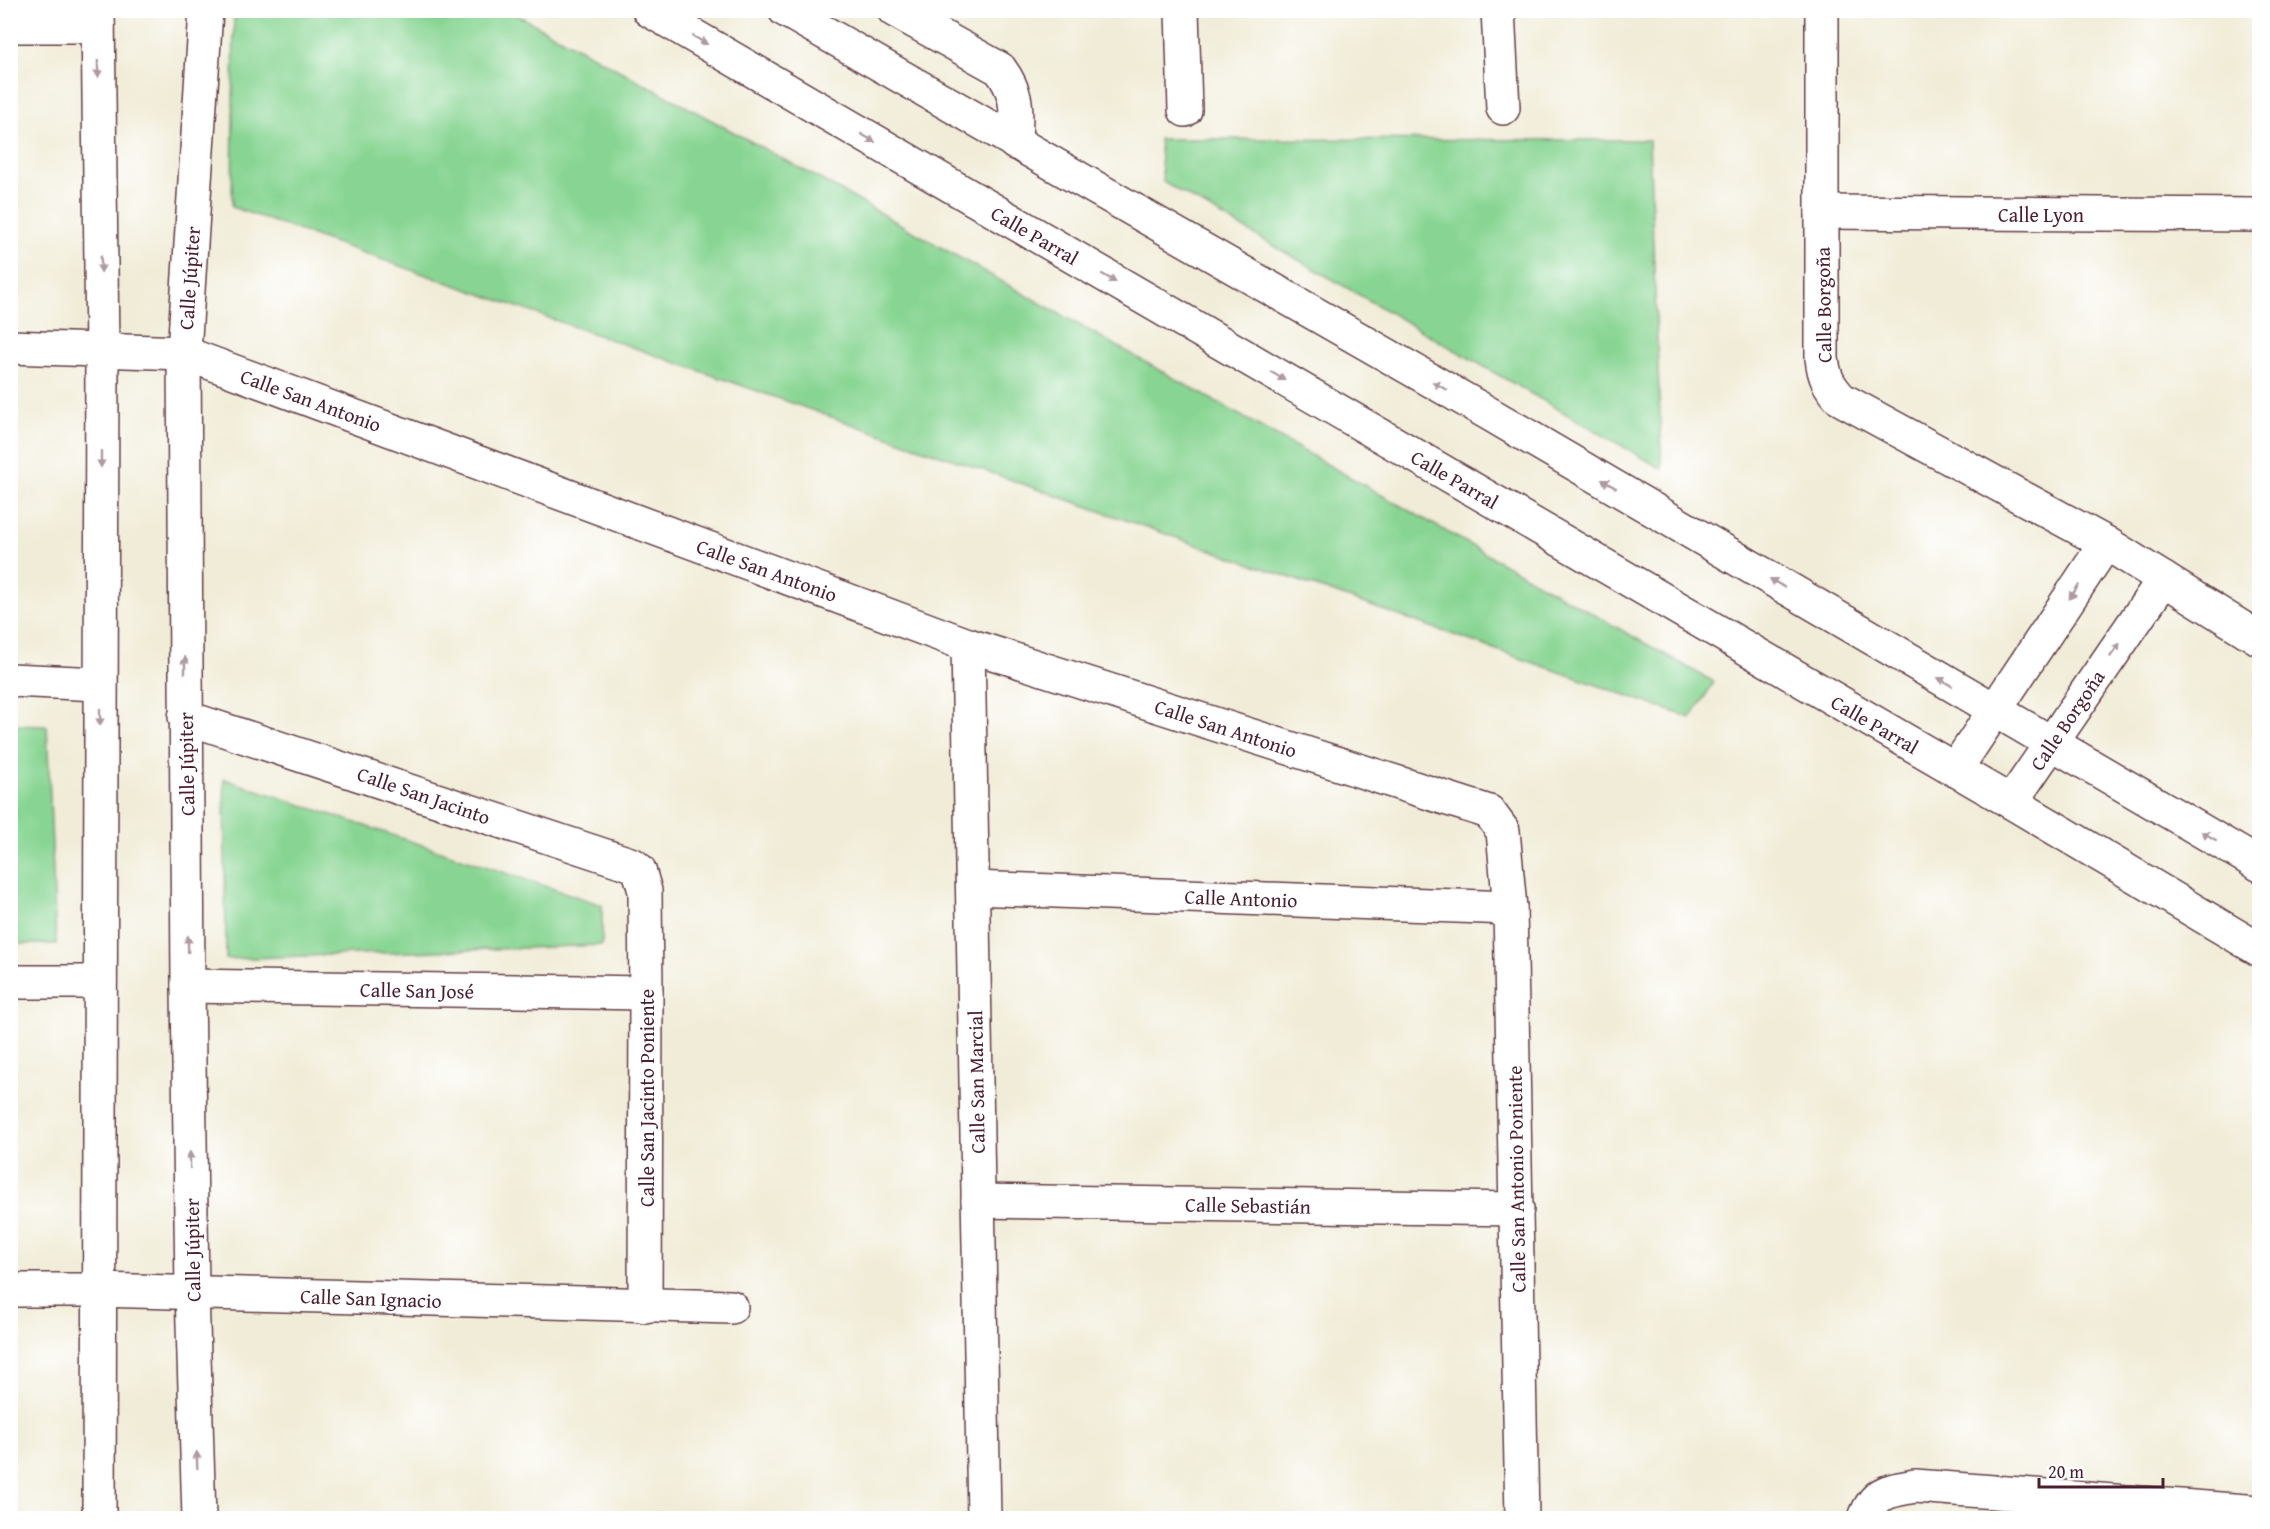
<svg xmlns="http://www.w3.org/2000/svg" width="2270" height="1529" viewBox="0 0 2270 1529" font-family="'Gentium Book Plus',serif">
  <rect width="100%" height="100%" fill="#fff"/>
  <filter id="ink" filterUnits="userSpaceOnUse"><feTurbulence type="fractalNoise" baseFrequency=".0167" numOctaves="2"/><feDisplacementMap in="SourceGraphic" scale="12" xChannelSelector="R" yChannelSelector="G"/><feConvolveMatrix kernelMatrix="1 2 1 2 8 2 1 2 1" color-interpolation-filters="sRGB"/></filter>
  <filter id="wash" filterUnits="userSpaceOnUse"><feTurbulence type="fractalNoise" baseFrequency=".008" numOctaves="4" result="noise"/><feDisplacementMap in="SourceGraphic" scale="24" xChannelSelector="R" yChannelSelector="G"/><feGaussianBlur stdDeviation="1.35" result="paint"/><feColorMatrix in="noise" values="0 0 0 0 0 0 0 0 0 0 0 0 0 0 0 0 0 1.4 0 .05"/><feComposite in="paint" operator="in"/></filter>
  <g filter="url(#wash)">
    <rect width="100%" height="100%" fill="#f0ecd7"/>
    <!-- green -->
    <g fill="#88d593" stroke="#697a5f" stroke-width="1.5">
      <polygon points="234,11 510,11 809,173 1714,682 1691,718 232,207"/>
      <polygon points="1159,139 1649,140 1662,469 1163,182"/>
      <polygon points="11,725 47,726 56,944 11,944"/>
      <polygon points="224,779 602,905 602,945 226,959"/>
    </g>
  </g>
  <g filter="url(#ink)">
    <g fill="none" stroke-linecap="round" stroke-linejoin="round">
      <!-- minor casing -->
      <g stroke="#633e45" stroke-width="36">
        <g id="minor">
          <polyline points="649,10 2011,802 2260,950"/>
          <polyline points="785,10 1488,413 2260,865"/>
          <path d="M894,10L1000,69C1020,96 1016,112 1015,143"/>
          <polyline points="1182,10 1185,110"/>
          <polyline points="1498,10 1503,108"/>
          <path d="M1822,10V358C1824,377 1829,386 1841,399L2106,543L2260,639"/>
          <polyline points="10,26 98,26"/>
          <polyline points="1822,212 2260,215"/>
          <polyline points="10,347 184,353 968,645 1489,812 1503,831 1510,908 1522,1518"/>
          <polyline points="968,645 984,1518"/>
          <polyline points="10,680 100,684"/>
          <polyline points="185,717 633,865 639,870 645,891 646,993 645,1306"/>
          <polyline points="1955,770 2106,543"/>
          <polyline points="2011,802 2164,579"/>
          <polyline points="973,888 1510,908"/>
          <polyline points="10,982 100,982"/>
          <polyline points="188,986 646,993"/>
          <polyline points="978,1201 1517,1209"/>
          <polyline points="10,1290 98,1290 731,1307"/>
          <path d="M1865,1518C1875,1491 1888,1491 1915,1486L2260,1512"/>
        </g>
      </g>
      <!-- major casing -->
      <g stroke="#633e45" stroke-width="36">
        <g id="major">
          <polyline points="98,10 102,350 99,1518"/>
          <polyline points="199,1518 192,1292 188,986 184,353 206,10"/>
        </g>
      </g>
      <!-- minor -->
      <use href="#minor" stroke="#fff" stroke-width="33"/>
      <!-- major -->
      <use href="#major" stroke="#fff" stroke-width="33"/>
    </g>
    <!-- one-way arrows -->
    <defs><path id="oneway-solid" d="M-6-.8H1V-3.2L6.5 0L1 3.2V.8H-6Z" transform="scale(1.5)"/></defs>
    <g fill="#ae9aa0">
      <use href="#oneway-solid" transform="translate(700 40) rotate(30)"/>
      <use href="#oneway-solid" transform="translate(98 69) rotate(89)"/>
      <use href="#oneway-solid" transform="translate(868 138) rotate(30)"/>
      <use href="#oneway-solid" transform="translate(101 264) rotate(89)"/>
      <use href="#oneway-solid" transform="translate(1109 278) rotate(30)"/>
      <use href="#oneway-solid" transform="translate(1278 376) rotate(30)"/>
      <use href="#oneway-solid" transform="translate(1440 386) rotate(-150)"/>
      <use href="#oneway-solid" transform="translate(101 459) rotate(90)"/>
      <use href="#oneway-solid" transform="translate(1609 484) rotate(-149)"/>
      <use href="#oneway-solid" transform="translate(1777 583) rotate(-149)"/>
      <use href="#oneway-solid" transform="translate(2074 592) rotate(124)"/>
      <use href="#oneway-solid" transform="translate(2115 650) rotate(-55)"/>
      <use href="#oneway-solid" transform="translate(185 665) rotate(-90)"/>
      <use href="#oneway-solid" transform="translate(1945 682) rotate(-149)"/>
      <use href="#oneway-solid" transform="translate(100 717) rotate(90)"/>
      <use href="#oneway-solid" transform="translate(2209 836) rotate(-150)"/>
      <use href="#oneway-solid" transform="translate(188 944) rotate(-91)"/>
      <use href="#oneway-solid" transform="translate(190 1160) rotate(-91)"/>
      <use href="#oneway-solid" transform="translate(197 1460) rotate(-92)"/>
    </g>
  </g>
  <g text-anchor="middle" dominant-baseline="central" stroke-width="4.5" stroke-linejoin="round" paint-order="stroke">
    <!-- street labels -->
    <g font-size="20" fill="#4a1f2b" stroke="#fff">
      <text x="2041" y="214">Calle Lyon</text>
      <text transform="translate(1035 235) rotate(30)">Calle Parral</text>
      <text transform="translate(189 278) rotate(-86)">Calle Júpiter</text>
      <text transform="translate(1823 305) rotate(-91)">Calle Borgoña</text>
      <text transform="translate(311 400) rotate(20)">Calle San Antonio</text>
      <text transform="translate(1455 479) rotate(30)">Calle Parral</text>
      <text transform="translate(767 570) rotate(20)">Calle San Antonio</text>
      <text transform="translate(2067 720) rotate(-56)">Calle Borgoña</text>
      <text transform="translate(1875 724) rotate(30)">Calle Parral</text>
      <text transform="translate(1226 728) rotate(18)">Calle San Antonio</text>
      <text transform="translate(186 764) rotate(-91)">Calle Júpiter</text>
      <text transform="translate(424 795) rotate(19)">Calle San Jacinto</text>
      <text transform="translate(1241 898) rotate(2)">Calle Antonio</text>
      <text transform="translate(417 990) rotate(1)">Calle San José</text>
      <text transform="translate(976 1082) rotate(-91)">Calle San Marcial</text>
      <text transform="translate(646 1098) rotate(-90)">Calle San Jacinto Poniente</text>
      <text transform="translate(1516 1179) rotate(-91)">Calle San Antonio Poniente</text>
      <text transform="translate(1248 1205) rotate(1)">Calle Sebastián</text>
      <text transform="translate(192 1250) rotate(-91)">Calle Júpiter</text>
      <text transform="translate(371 1298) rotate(2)">Calle San Ignacio</text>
    </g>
  </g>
  <!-- margin -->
  <rect width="2270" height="1529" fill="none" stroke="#fff" stroke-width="36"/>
  <!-- scale -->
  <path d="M2039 1478v9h124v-9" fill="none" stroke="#4a1f2b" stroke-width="3"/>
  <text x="2048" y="1478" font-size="18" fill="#4a1f2b" stroke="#ffffff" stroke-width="4.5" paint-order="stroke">20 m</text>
</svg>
